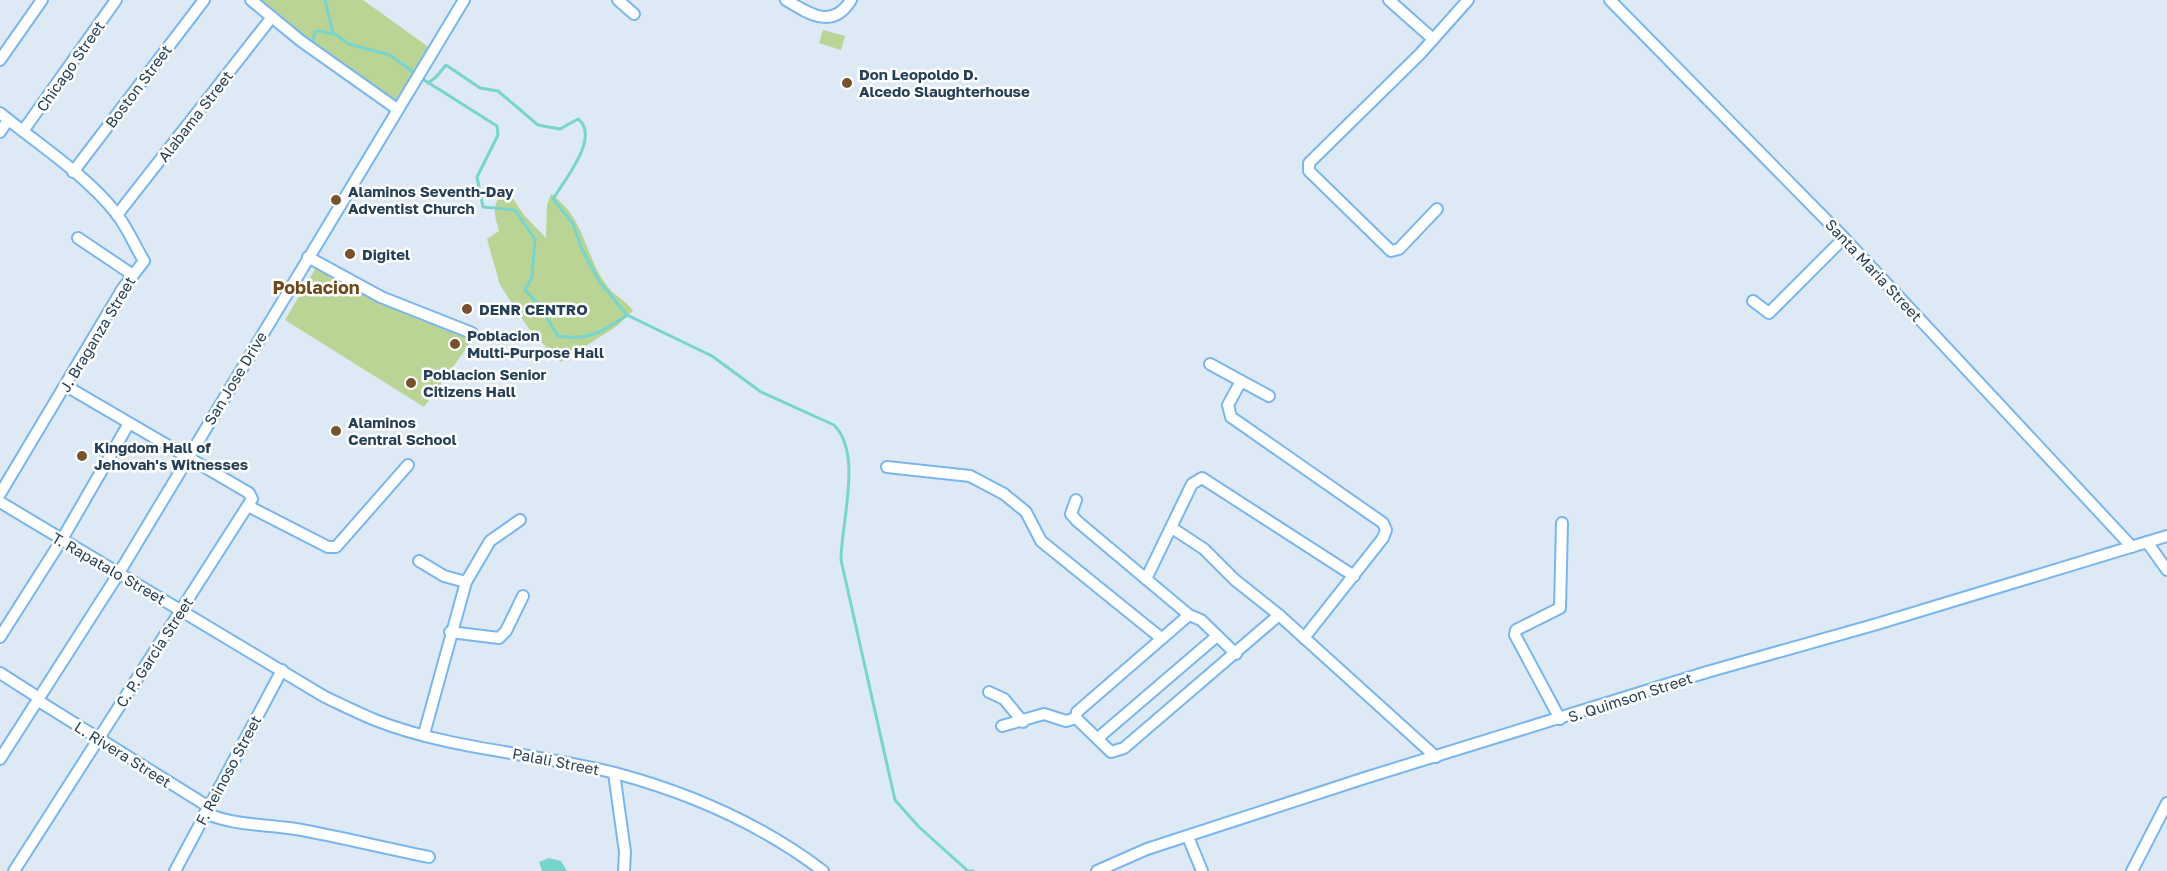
<svg xmlns="http://www.w3.org/2000/svg" width="2167" height="871" viewBox="0 0 2167 871" font-family="'Golos Text',sans-serif">
  <rect width="100%" height="100%" fill="#ddeaf5"/>
  <!-- green -->
  <g fill="#b9d495">
    <polygon points="250,0 363,0 430,48 391,107"/>
    <polygon points="823,30 845,36 841,50 819,43"/>
    <path d="M506,188L524,215L546,238L547,205L551,194C587,219 584,258 609,288C616,297 627,301 633,311L617,326L561,362L529,329L500,285L487,239L499,231C493,212 492,203 506,188Z"/>
    <polygon points="317,266 410,312 473,339 424,407 285,320"/>
  </g>
  <!-- water -->
  <polygon fill="#77d5cc" points="549,858 561,861 567,871 542,871 539,862"/>
  <g fill="none" stroke-linecap="round" stroke-linejoin="round">
    <!-- stream -->
    <g stroke="#77d5cc" stroke-width="3">
      <polyline points="325,0 333,33"/>
      <polyline points="312,45 315,32 319,31 335,34 349,44 390,55 416,74"/>
      <path d="M421,78L497,126L498,135L477,177L483,207L515,210L535,239L532,277L525,290L539,305L558,336C589,341 601,332 627,315L712,356L761,392L834,425C863,454 841,522 841,560L895,800L919,827L968,871H973"/>
      <path d="M428,83L436,77L446,65L480,88L498,91L538,125L560,129L578,119C601,136 564,181 553,199L573,224L582,249L599,281L627,315"/>
    </g>
    <!-- minor casing -->
    <g stroke="#79b6ee" stroke-width="14">
      <g id="minor">
        <polyline points="251,0 301,41 397,109"/>
        <polyline points="618,0 634,14"/>
        <path d="M786,0C809,14 833,30 851,0"/>
        <polyline points="1389,0 1433,39"/>
        <polyline points="1610,0 1844,238 2132,547"/>
        <polyline points="0,60 42,0"/>
        <path d="M0,113C39,145 85,174 116,213C127,227 135,246 144,261L123,288L0,494"/>
        <polyline points="23,131 116,0"/>
        <polyline points="0,132 8,120"/>
        <polyline points="73,172 204,0"/>
        <polyline points="1437,209 1399,249 1391,251 1309,171 1309,163 1420,54 1468,0"/>
        <polyline points="117,215 272,17"/>
        <polyline points="78,238 133,275"/>
        <polyline points="308,257 381,297 472,333"/>
        <polyline points="1753,301 1769,313 1844,238"/>
        <polyline points="1210,364 1241,381 1228,405 1231,417 1383,523 1386,530 1383,538 1304,638"/>
        <polyline points="1241,381 1269,396"/>
        <polyline points="887,467 970,476 1004,494 1026,512 1041,541 1161,638"/>
        <polyline points="1076,500 1071,514 1077,521 1189,615 1201,620 1236,654"/>
        <path d="M0,502L325,697C342,705 358,713 375,720C451,750 536,753 615,773C690,793 761,824 823,871"/>
        <polyline points="248,506 328,547 336,547 408,465"/>
        <polyline points="1172,528 1204,549 1235,580 1279,615 1436,757"/>
        <polyline points="2147,542 2167,570"/>
        <polyline points="419,561 444,576 466,582"/>
        <polyline points="1146,579 1192,484 1202,478 1354,576"/>
        <polyline points="1189,615 1077,712 1076,718 1111,752 1124,748 1279,615"/>
        <polyline points="450,632 499,638 506,631 523,596"/>
        <polyline points="0,637 61,541 128,425"/>
        <polyline points="0,673 39,698"/>
        <polyline points="989,692 1004,699 1023,722"/>
        <polyline points="37,700 209,807"/>
        <polyline points="1560,719 1515,635 1516,630 1560,608 1562,523"/>
        <polyline points="1002,726 1044,714 1066,721 1076,718"/>
        <polyline points="424,734 466,582 490,541 520,520"/>
        <polyline points="1098,738 1217,636"/>
        <polyline points="0,759 119,573 464,0"/>
        <polyline points="614,773 625,852 624,871"/>
        <path d="M205,813C235,826 265,824 296,829C341,837 384,848 429,857"/>
        <polyline points="1188,837 1202,871"/>
        <polyline points="14,871 252,499 249,493 66,386"/>
        <polyline points="175,871 282,670"/>
        <polyline points="1097,871 1147,849 1368,777 1707,672 1877,624 2167,536"/>
        <polyline points="2132,871 2167,803"/>
      </g>
    </g>
    <!-- minor -->
    <use href="#minor" stroke="#fff" stroke-width="10"/>
  </g>
  <!-- markers -->
  <g fill="#76532c" stroke="#fff" stroke-width="2">
    <circle cx="847" cy="83" r="6"/>
    <circle cx="336" cy="200" r="6"/>
    <circle cx="350" cy="254" r="6"/>
    <circle cx="467" cy="309" r="6"/>
    <circle cx="455" cy="344" r="6"/>
    <circle cx="411" cy="383" r="6"/>
    <circle cx="336" cy="431" r="6"/>
    <circle cx="82" cy="456" r="6"/>
  </g>
  <g text-anchor="middle" dominant-baseline="central" stroke-width="5" stroke-linejoin="round" paint-order="stroke">
    <!-- street labels -->
    <g font-size="15" fill="#253f56" stroke="#fff">
      <text transform="translate(70 66) rotate(-55)">Chicago Street</text>
      <text transform="translate(138 86) rotate(-53)">Boston Street</text>
      <text transform="translate(195 116) rotate(-52)">Alabama Street</text>
      <text transform="translate(1874 270) rotate(47)">Santa Maria Street</text>
      <text transform="translate(97 334) rotate(-59)">J. Braganza Street</text>
      <text transform="translate(235 378) rotate(-59)">San Jose Drive</text>
      <text transform="translate(109 568) rotate(30)">T. Rapatalo Street</text>
      <text transform="translate(154 652) rotate(-57)">C. P. Garcia Street</text>
      <text transform="translate(1630 697) rotate(-18)">S. Quimson Street</text>
      <text transform="translate(123 754) rotate(32)">L. Rivera Street</text>
      <text transform="translate(556 761) rotate(11)">Palali Street</text>
      <text transform="translate(228 770) rotate(-62)">F. Reinoso Street</text>
    </g>
    <!-- poi labels -->
    <g font-size="15" font-weight="bold" fill="#253f56" stroke="#fff" text-anchor="start">
      <text x="859" y="74">Don Leopoldo D.<tspan x="859" dy="17">Alcedo Slaughterhouse</tspan></text>
      <text x="348" y="191">Alaminos Seventh-Day<tspan x="348" dy="17">Adventist Church</tspan></text>
      <text x="362" y="254">Digitel</text>
      <text x="479" y="309">DENR CENTRO</text>
      <text x="467" y="335">Poblacion<tspan x="467" dy="17">Multi-Purpose Hall</tspan></text>
      <text x="423" y="374">Poblacion Senior<tspan x="423" dy="17">Citizens Hall</tspan></text>
      <text x="348" y="422">Alaminos<tspan x="348" dy="17">Central School</tspan></text>
      <text x="94" y="447">Kingdom Hall of<tspan x="94" dy="17">Jehovah's Witnesses</tspan></text>
    </g>
    <!-- quarter labels -->
    <g font-size="18" font-weight="bold" fill="#6f491b" stroke="#fff">
      <text x="316" y="287">Poblacion</text>
    </g>
  </g>
</svg>
